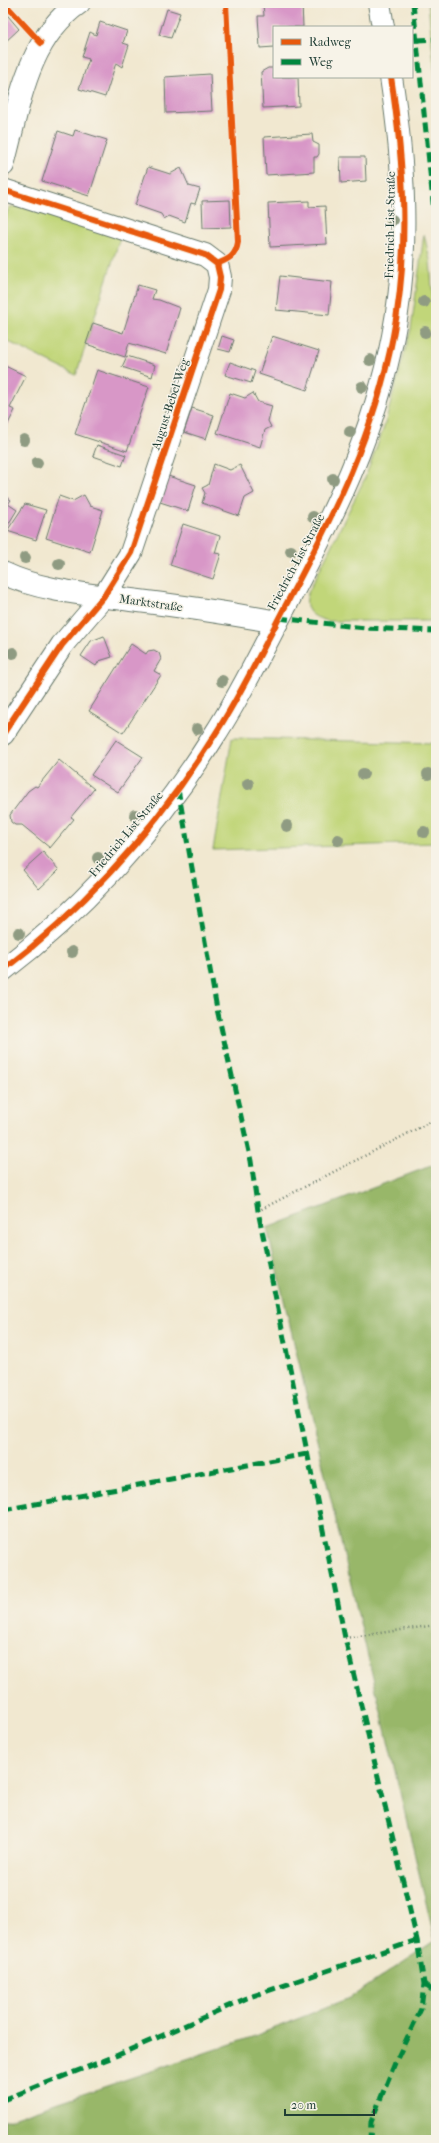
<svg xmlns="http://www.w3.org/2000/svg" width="439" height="2143" viewBox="0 0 439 2143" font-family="'IM FELL French Canon',serif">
  <rect width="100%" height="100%" fill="#f7f3e8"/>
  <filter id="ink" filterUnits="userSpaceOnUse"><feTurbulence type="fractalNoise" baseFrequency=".025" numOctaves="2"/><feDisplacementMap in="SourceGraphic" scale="8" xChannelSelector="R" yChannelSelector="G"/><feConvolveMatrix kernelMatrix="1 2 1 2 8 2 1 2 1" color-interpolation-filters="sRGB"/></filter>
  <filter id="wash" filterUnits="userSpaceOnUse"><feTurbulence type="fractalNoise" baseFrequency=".012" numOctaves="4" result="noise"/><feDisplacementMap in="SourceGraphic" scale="16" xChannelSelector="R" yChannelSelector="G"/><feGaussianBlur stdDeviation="0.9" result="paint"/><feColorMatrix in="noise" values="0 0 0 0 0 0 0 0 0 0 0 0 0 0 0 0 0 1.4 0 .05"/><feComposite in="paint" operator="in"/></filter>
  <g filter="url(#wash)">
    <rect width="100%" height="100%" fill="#f1e8d0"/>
    <!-- green -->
    <g fill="#c1d679" stroke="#708a56">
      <polygon points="428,3 436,3 436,87"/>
      <polygon points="20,206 120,238 76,375 3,339 3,225 9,207"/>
      <path d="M424,234L430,260L436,346V621H328C312,617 303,611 308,593L365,478L384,427L411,329Z"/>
      <polygon points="232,738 436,743 436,843 213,850"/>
    </g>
    <!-- forest -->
    <polygon fill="#98b769" stroke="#5c7a4e" points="436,1164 436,2140 3,2140 3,2121 252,2037 350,1998 435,1941 267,1228"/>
    <g id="blocks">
      <!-- building -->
      <g fill="#d897c7">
        <polygon points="263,3 302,3 303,27 274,27 274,47 260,48 258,16 264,16"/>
        <polygon points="167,9 180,13 171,38 159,35"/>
        <polygon points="3,10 19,29 3,44"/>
        <polygon points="100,22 127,31 123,43 129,45 122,67 116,63 105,97 79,89 89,59 82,57 90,32 96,35"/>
        <polygon points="268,68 274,68 274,77 298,77 299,106 263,108 261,72"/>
        <polygon points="210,74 212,111 166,113 165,77"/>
        <polygon points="75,130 107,140 89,196 42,181 58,131 73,136"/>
        <polygon points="312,134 313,142 319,145 319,154 317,157 314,157 314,172 266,175 264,137"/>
        <polygon points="340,157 365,157 366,181 341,183"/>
        <polygon points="148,167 170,174 181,168 189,186 200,189 195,204 191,203 185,222 169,216 164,219 161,214 135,205"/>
        <polygon points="230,200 231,227 203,228 202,201"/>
        <polygon points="309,201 309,207 325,206 327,244 270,247 268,203"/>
        <polygon points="280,276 332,282 329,315 276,310"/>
        <polygon points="138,285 155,290 152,299 159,300 180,308 166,354 129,343 125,357 86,344 93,323 123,333"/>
        <polygon points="222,336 234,340 230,352 218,349"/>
        <polygon points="272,336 319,351 307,390 259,374"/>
        <polygon points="127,356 155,365 152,377 122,367"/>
        <polygon points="230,362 255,371 251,383 225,375"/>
        <polygon points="3,365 26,376 10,408 15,410 5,430 3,429"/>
        <polygon points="97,370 149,387 127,451 75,434"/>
        <polygon points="230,393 245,398 253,393 258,402 272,406 268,421 271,427 265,430 260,447 217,433"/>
        <polygon points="192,408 214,415 206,439 184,432"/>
        <polygon points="97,445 126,455 122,466 93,456"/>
        <polygon points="214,464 230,470 240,465 254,493 245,498 239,516 202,503 205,493 202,488 208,485"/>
        <polygon points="168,476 196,485 188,511 160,502"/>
        <polygon points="3,495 11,500 8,504 17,510 6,528 3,526"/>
        <polygon points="84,495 90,506 103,510 90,552 46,538 59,496 73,501"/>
        <polygon points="25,504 46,510 36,540 7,531"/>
        <polygon points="183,524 220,536 215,553 221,554 213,579 170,565"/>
        <polygon points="104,636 112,657 99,661 96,666 81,656 91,641"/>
        <polygon points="131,644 146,654 148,651 154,650 159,653 161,659 154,671 161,675 123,733 89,711"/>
        <polygon points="116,740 143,757 118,792 91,775"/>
        <polygon points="59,760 94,789 71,817 74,819 50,848 22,825 15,825 11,822 10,815 28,791 35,786 37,787"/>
        <polygon points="43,852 59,870 39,889 23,870"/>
      </g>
    </g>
  </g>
  <g filter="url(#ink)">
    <use href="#blocks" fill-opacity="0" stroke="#68796b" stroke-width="1"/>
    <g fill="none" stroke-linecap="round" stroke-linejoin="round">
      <!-- minor casing -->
      <g stroke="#68796b" stroke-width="24">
        <g id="minor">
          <polyline points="379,3 383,27"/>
          <path d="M3,165C19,107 26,40 79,3"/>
          <polyline points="3,190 205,255 217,264 220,277 219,290 131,553 104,596 62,645 3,734"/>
          <path d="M3,573C43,592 88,594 131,600C180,606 229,613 277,622"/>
          <path d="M3,970C87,906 158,825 214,736C242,693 264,646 288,601C334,514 374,435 393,336C410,250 404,163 391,77"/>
        </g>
      </g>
      <!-- path -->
      <g stroke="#68796b" stroke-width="2.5" stroke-dasharray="1 3" stroke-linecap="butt">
        <polyline points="258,1211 436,1119"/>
        <polyline points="345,1638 436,1625"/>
      </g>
      <!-- minor -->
      <use href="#minor" stroke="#fff" stroke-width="22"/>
      <!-- quiet -->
      <g stroke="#00873e" stroke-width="5" stroke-dasharray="10 5" stroke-linecap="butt">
        <polyline points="413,3 436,232"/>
        <polyline points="417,40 436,39"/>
        <polyline points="279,618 365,628 436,631"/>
        <polyline points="178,789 217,1009 251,1161 258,1211 345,1638 417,1940 424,1984 421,2009 395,2063 371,2122 370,2140"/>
        <polyline points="3,1510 307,1454"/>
        <polyline points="424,1984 436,1993"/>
        <polyline points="3,2100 118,2055 247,1998 417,1940"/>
      </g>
      <!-- cycleway casing -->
      <g stroke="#f7f3e8" stroke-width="8">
        <g id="cycleway">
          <polyline points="4,3 41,43"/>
          <polyline points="3,190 205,255 217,264 220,277 219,290 131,553 104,596 62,645 3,734"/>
          <path d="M217,264C229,259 236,256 238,242L226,3"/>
          <path d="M3,970C87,906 158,825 214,736C242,693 264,646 288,601C334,514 374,435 393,336C410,250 404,163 391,77"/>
        </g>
      </g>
      <!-- cycleway -->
      <use href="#cycleway" stroke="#e8590c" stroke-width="6"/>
    </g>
    <!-- trees -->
    <g fill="#8f9b82">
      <circle cx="392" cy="220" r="6"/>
      <circle cx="424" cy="302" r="6"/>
      <circle cx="425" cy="332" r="6"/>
      <circle cx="370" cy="360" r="6"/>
      <circle cx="362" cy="387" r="6"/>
      <circle cx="350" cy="432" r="6"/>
      <circle cx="24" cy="440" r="6"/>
      <circle cx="37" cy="463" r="6"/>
      <circle cx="333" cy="479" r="6"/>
      <circle cx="313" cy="517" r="6"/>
      <circle cx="291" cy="551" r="6"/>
      <circle cx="25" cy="558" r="6"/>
      <circle cx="59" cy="564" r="6"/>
      <circle cx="13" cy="653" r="6"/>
      <circle cx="222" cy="681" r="6"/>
      <circle cx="197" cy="729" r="6"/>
      <circle cx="363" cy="774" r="6"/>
      <circle cx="428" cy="774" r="6"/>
      <circle cx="248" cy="784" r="6"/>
      <circle cx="135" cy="815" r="6"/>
      <circle cx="287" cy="826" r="6"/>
      <circle cx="424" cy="832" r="6"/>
      <circle cx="338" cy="840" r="6"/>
      <circle cx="98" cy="858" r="6"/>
      <circle cx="19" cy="933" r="6"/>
      <circle cx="72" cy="952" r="6"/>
    </g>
  </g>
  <g text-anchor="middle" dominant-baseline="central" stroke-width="3" stroke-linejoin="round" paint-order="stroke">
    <!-- street labels -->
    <g font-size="12" fill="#1f3d34" stroke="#f7f3e8">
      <text transform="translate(390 225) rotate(-89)">Friedrich-List-Straße</text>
      <text transform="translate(170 404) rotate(-72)">August-Bebel-Weg</text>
      <text transform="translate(296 562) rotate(-62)">Friedrich-List-Straße</text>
      <text transform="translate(151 603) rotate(8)">Marktstraße</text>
      <text transform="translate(126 834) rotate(-50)">Friedrich-List-Straße</text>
    </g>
  </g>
  <!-- margin -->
  <rect width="439" height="2143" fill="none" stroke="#f7f3e8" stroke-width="16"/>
  <!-- legend -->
  <rect x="273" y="26" width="140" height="52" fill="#f7f3e8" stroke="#a1aaa0"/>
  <rect x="281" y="39" width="20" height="6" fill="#e8590c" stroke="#a1aaa0"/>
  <text x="309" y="46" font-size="12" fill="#1f3d34">Radweg</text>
  <rect x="281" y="59" width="20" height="6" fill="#00873e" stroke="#a1aaa0"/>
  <text x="309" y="66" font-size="12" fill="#1f3d34">Weg</text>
  <!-- scale -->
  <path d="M285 2109v6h89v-6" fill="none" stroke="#1f3d34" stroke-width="2"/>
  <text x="291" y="2109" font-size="12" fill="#1f3d34" stroke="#f7f3e8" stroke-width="3" paint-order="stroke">20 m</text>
</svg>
